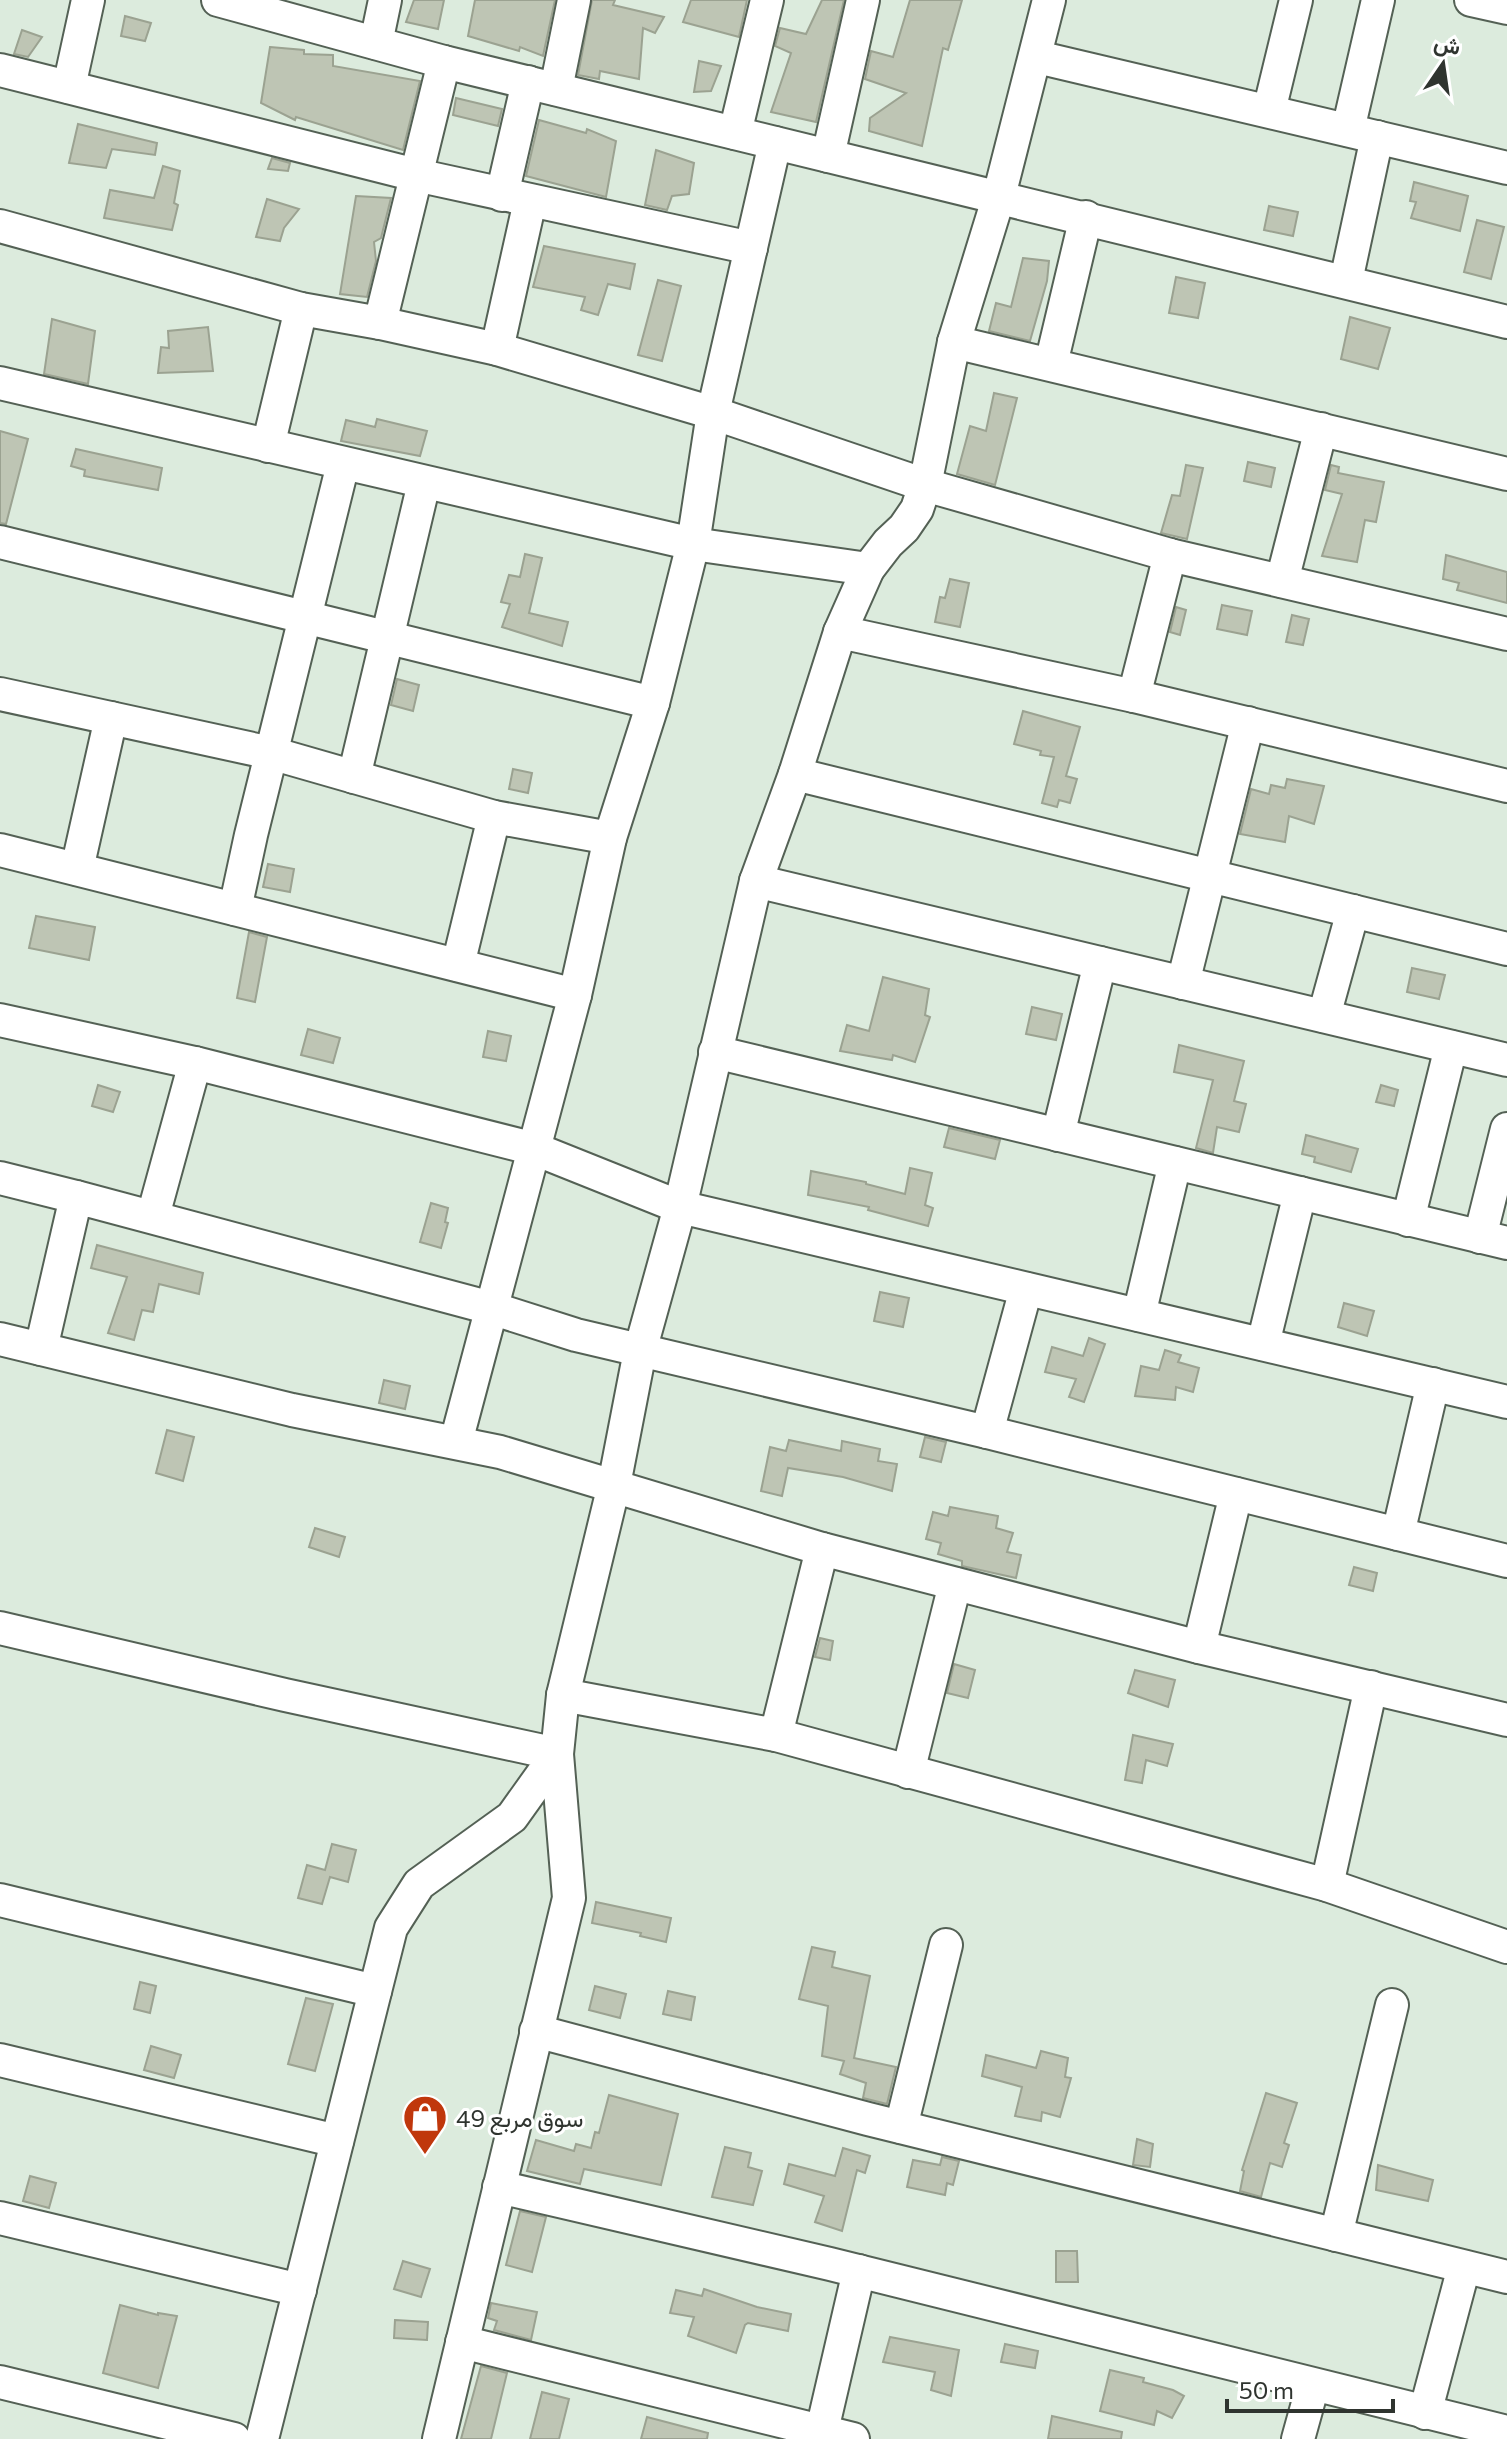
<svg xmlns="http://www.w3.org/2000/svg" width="1507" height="2439" viewBox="0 0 1507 2439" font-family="Commissioner,Vazirmatn,sans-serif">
  <rect width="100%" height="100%" fill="#dcebdd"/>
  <!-- building -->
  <g fill="#bec5b4" stroke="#9ba291" stroke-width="2">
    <polygon points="414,0 444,0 438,29 406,22"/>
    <polygon points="475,0 555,0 543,56 520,47 519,51 468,36"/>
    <polygon points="592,0 615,0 613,5 664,17 655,33 643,28 639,79 600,71 599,79 578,75"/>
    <polygon points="691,0 747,0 739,37 683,22"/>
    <polygon points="822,0 844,0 816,122 771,112 791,53 775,46 780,28 806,34"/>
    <polygon points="910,0 962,0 948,50 943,48 922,146 869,131 870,118 906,93 865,79 871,51 893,57"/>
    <polygon points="125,16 151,23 145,41 121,36"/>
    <polygon points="22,30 42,37 28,57 14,54"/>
    <polygon points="270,47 304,50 304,54 333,55 333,66 420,81 403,150 296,117 295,120 261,103"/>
    <polygon points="699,61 721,66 711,91 694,92"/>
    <polygon points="456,98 502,109 498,126 453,115"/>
    <polygon points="539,120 586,133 587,129 616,141 606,197 526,176"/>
    <polygon points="78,124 157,143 155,155 112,149 106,168 69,163"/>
    <polygon points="656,150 694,163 689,194 672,196 667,210 645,205"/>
    <polygon points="272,158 290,163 288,171 268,169"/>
    <polygon points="163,166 180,171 174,203 178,205 172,230 104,218 110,190 154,198"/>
    <polygon points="1414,182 1468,196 1460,231 1411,218 1416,202 1410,201"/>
    <polygon points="356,196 391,198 381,238 374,242 376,261 367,297 340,294"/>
    <polygon points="267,199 299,209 284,228 280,241 256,237"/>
    <polygon points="1269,206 1298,212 1293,236 1264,230"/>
    <polygon points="1477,220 1504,227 1491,279 1464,272"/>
    <polygon points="544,246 635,264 630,289 608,284 598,315 581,310 585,297 533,287"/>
    <polygon points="1023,258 1049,261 1047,281 1030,341 989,331 996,303 1011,307"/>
    <polygon points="1176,277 1205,283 1198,318 1169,313"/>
    <polygon points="658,280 681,286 662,361 638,355"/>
    <polygon points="1350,317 1390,328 1378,369 1341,359"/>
    <polygon points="52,319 95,331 88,384 44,374"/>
    <polygon points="208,327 213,371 158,373 161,347 169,348 168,331"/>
    <polygon points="994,393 1017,398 995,485 957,474 970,426 986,431"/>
    <polygon points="377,419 427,431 420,456 341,441 346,420 375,427"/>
    <polygon points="0,431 28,439 6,524 0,523"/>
    <polygon points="76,449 162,468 158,490 84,476 85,470 71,466"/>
    <polygon points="1248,462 1275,468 1271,487 1244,481"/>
    <polygon points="1186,465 1203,468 1187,539 1161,533 1172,495 1180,496"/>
    <polygon points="1331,465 1339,467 1338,473 1384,482 1376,522 1365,520 1357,562 1322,556 1342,494 1325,490"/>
    <polygon points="525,554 542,558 529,613 568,622 562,646 502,627 510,604 501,602 509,575 520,577"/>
    <polygon points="1446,555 1507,572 1507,603 1457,590 1459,583 1443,579"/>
    <polygon points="950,579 969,583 960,627 935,622 940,597 945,598"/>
    <polygon points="1222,605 1252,611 1247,635 1217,629"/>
    <polygon points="1176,607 1186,610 1180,635 1170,632"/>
    <polygon points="1292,615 1309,619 1303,645 1286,642"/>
    <polygon points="397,679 419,685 413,711 391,705"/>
    <polygon points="1023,711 1080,727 1066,776 1077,779 1070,803 1059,800 1057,807 1042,803 1054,757 1040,755 1041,751 1014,744"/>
    <polygon points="513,769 532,773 528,793 509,789"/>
    <polygon points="1287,779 1324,786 1314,824 1289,816 1285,842 1240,834 1251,789 1269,794 1271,785 1285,788"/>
    <polygon points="268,864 294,869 290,892 263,887"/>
    <polygon points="36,916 95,927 89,960 29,948"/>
    <polygon points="249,932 267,937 255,1002 237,998"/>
    <polygon points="1412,968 1445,975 1439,999 1407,992"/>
    <polygon points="883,977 929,989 925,1015 930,1017 915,1062 893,1055 892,1060 840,1051 847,1025 869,1031"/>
    <polygon points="1032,1007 1062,1014 1056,1040 1026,1034"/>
    <polygon points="308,1029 340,1038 333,1063 301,1055"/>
    <polygon points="488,1031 511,1036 506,1061 483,1057"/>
    <polygon points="1179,1045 1244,1061 1234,1101 1246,1104 1239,1132 1217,1127 1213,1153 1196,1148 1213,1080 1174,1072"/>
    <polygon points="98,1085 120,1092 113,1112 92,1106"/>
    <polygon points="1381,1085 1398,1090 1394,1106 1376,1102"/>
    <polygon points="949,1128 1000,1140 995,1159 944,1147"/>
    <polygon points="1306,1135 1358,1149 1351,1172 1314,1162 1315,1157 1302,1154"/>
    <polygon points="910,1168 932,1173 925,1205 933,1208 928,1226 868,1210 869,1207 808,1195 811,1171 866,1182 866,1184 905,1194"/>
    <polygon points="431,1203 448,1208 445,1222 448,1223 441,1248 420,1242"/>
    <polygon points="97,1245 203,1273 199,1294 159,1284 153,1312 142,1310 134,1340 108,1333 127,1277 91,1268"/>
    <polygon points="880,1292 909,1298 903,1327 874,1321"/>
    <polygon points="1344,1303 1374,1311 1367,1336 1338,1327"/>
    <polygon points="1089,1338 1105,1344 1084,1402 1069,1397 1076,1379 1045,1372 1052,1347 1083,1356"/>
    <polygon points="1165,1350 1181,1355 1178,1362 1199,1368 1193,1392 1176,1387 1175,1400 1135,1396 1141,1366 1159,1370"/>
    <polygon points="384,1380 410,1386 405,1409 379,1403"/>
    <polygon points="167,1430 194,1437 183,1481 156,1473"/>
    <polygon points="925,1437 946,1442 941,1462 920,1457"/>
    <polygon points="789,1440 841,1451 842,1441 880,1449 878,1461 897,1464 892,1491 843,1477 788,1468 782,1496 761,1491 770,1447 786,1451"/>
    <polygon points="950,1507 998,1516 996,1528 1013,1533 1007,1552 1021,1555 1016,1578 962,1566 962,1561 938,1554 941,1543 926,1539 933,1512 948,1516"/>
    <polygon points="315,1528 345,1537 339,1557 309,1547"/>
    <polygon points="1354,1567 1377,1573 1373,1591 1349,1585"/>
    <polygon points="820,1638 833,1641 830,1660 815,1657"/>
    <polygon points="954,1664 975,1670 968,1698 947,1693"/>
    <polygon points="1135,1670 1175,1680 1168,1707 1128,1693"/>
    <polygon points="1133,1735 1173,1744 1167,1766 1146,1760 1142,1783 1125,1780"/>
    <polygon points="332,1844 356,1850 348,1882 330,1877 322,1904 298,1898 307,1865 325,1870"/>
    <polygon points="596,1902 671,1918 666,1942 640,1936 641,1933 592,1923"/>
    <polygon points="812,1947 835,1952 832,1967 870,1976 854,2058 896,2067 887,2104 863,2098 866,2083 840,2074 844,2061 822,2056 828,2006 799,1999"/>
    <polygon points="140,1982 156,1986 150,2013 134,2009"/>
    <polygon points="595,1986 626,1994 620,2018 589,2010"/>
    <polygon points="668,1991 695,1997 691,2020 663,2014"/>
    <polygon points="306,1998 333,2004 315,2071 288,2064"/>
    <polygon points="151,2046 181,2055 174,2078 144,2070"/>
    <polygon points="1041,2051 1068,2058 1065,2077 1071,2078 1060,2117 1042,2112 1041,2121 1015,2116 1022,2087 982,2076 986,2055 1036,2068"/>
    <polygon points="1266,2093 1297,2103 1284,2143 1289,2145 1282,2167 1270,2163 1261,2197 1240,2191 1244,2171 1242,2170"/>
    <polygon points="609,2095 678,2114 661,2185 584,2169 580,2184 527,2171 536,2140 574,2151 576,2144 591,2148 595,2132 599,2133"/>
    <polygon points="1137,2139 1153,2144 1150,2167 1133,2165"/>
    <polygon points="725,2147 751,2153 748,2167 762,2171 753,2205 712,2197"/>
    <polygon points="843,2148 870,2156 865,2173 857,2170 842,2231 815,2222 824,2196 784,2184 789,2164 835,2176"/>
    <polygon points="942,2157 959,2161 953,2185 947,2183 945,2195 907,2187 913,2160 940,2165"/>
    <polygon points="1378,2165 1433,2180 1428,2201 1376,2190"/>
    <polygon points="30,2176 56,2183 49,2208 23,2201"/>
    <polygon points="520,2211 546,2217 532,2272 506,2265"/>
    <polygon points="1056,2251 1077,2251 1078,2282 1056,2282"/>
    <polygon points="403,2261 430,2269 421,2297 394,2289"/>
    <polygon points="704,2289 757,2307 791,2314 788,2331 748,2323 745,2325 736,2353 688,2336 694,2317 670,2313 676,2290 702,2296"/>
    <polygon points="491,2303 537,2312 531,2340 494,2330 497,2321 488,2318"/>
    <polygon points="120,2305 158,2315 158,2313 177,2316 158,2388 103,2373"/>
    <polygon points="395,2320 428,2322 427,2340 394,2338"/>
    <polygon points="890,2337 959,2350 951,2396 931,2390 935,2372 883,2362"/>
    <polygon points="1005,2344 1038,2351 1035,2368 1001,2362"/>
    <polygon points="481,2366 507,2373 491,2439 461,2439"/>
    <polygon points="1110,2370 1144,2378 1143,2382 1173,2390 1184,2396 1172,2418 1157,2411 1154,2425 1100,2411"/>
    <polygon points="542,2392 569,2399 559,2439 530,2439"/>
    <polygon points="1052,2416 1122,2432 1121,2439 1048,2439"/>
    <polygon points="647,2417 708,2433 707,2439 641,2439"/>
  </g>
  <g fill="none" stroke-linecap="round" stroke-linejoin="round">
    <!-- minor casing -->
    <g stroke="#546155" stroke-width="36">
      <g id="minor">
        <polyline points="218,0 444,62 1507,322"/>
        <polyline points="1471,0 1507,8"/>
        <polyline points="376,43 385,0"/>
        <polyline points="1037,57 1507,168"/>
        <polyline points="0,70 416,175 751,248"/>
        <polyline points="69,87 88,0"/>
        <polyline points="556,89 574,0"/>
        <polyline points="1269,111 1296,0"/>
        <polyline points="1348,130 1378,0"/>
        <polyline points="735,133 767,0"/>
        <polyline points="828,156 863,0"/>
        <polyline points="502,195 528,82"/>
        <polyline points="0,226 301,309 380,323 497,349 713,413 925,485 1170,555 1507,634"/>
        <polyline points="1346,281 1377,137"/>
        <polyline points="380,323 444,62"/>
        <polyline points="954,342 1507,474"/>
        <polyline points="497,349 530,201"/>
        <polyline points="1051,364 1086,217"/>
        <polyline points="0,383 693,544 868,569"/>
        <polyline points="268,446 301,309"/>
        <polyline points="0,542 653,703"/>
        <polyline points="1282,581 1321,429"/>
        <polyline points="840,632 1134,696 1507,786"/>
        <polyline points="0,694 271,753 494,817 610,838"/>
        <polyline points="1134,696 1170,555"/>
        <polyline points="795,774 1507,949"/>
        <polyline points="354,777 424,483"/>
        <polyline points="0,850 575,995"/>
        <polyline points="77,869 111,718"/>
        <polyline points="756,881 1507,1060"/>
        <polyline points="235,909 251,835 343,464"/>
        <polyline points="458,965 494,817"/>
        <polyline points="1183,983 1248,723"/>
        <polyline points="1324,1016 1353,911"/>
        <polyline points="0,1020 195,1063 535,1149 680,1207 1507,1402"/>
        <polyline points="715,1052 1507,1243"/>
        <polyline points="1058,1135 1100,963"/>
        <polyline points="0,1178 76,1197"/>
        <polyline points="153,1216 195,1063"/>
        <polyline points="1408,1220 1451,1047"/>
        <polyline points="1480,1237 1507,1129"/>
        <polyline points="1139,1315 1175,1163"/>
        <polyline points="0,1339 292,1410 500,1452 822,1549 1199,1647 1507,1720"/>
        <polyline points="1263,1344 1300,1193"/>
        <polyline points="41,1349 76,1197 491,1308 576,1335 987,1432 1507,1561"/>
        <polyline points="987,1432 1026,1289"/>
        <polyline points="456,1442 575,995 610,838 653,703 693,544 713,413 775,143"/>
        <polyline points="1398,1534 1433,1384"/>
        <polyline points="0,1628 285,1695 557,1754 512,1817 419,1884 391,1928 262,2439"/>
        <polyline points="1199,1647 1236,1494"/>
        <polyline points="563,1695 776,1735 1327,1885 1507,1947"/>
        <polyline points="776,1735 822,1549"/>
        <polyline points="908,1772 955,1584"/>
        <polyline points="1327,1885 1371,1687"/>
        <polyline points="0,1900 375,1991"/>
        <polyline points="536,2031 868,2119 1507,2277"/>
        <polyline points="0,2060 337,2141"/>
        <polyline points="901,2127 946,1945"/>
        <polyline points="499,2187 830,2264 1507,2432"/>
        <polyline points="0,2218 300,2290"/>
        <polyline points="1336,2235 1392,2005"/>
        <polyline points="462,2342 853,2439"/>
        <polyline points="0,2382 234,2439"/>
        <polyline points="1425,2413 1464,2267"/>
        <polyline points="439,2439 569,1898 557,1754 563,1695 614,1485 640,1351 680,1207 756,881 795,774 840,632 868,569 888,543 904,528 917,509 925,485 954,342 999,196 1049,0"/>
        <polyline points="820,2439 859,2271"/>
        <polyline points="1298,2439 1313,2385"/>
      </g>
    </g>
    <!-- minor -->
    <use href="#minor" stroke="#fff" stroke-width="32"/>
  </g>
  <!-- icons -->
  <defs>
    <g id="shop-pin" transform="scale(2.3)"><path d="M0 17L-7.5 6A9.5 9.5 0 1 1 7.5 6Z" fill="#c0370c" stroke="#fff"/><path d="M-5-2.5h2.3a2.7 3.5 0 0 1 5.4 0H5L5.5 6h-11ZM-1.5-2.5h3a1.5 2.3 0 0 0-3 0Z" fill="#fff"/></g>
  </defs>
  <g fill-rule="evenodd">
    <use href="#shop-pin" x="425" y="2117"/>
  </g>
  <g text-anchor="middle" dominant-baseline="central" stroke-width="6" stroke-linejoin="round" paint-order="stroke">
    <!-- poi labels -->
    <g font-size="24" fill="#2f342f" stroke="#fff" text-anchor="start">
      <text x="456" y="2117">سوق مربع 49</text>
    </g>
  </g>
  <!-- north arrow -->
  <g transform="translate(1443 64) rotate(13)" stroke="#ffffff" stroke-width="6" paint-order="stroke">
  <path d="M0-6L14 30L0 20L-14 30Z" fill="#2f342f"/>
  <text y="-12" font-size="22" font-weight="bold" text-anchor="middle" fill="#2f342f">ش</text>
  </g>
  <!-- scale -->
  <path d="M1227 2399v12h166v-12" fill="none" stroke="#2f342f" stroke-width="4"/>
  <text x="1239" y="2399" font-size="24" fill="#2f342f" stroke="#ffffff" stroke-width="6" paint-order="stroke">50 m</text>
</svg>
